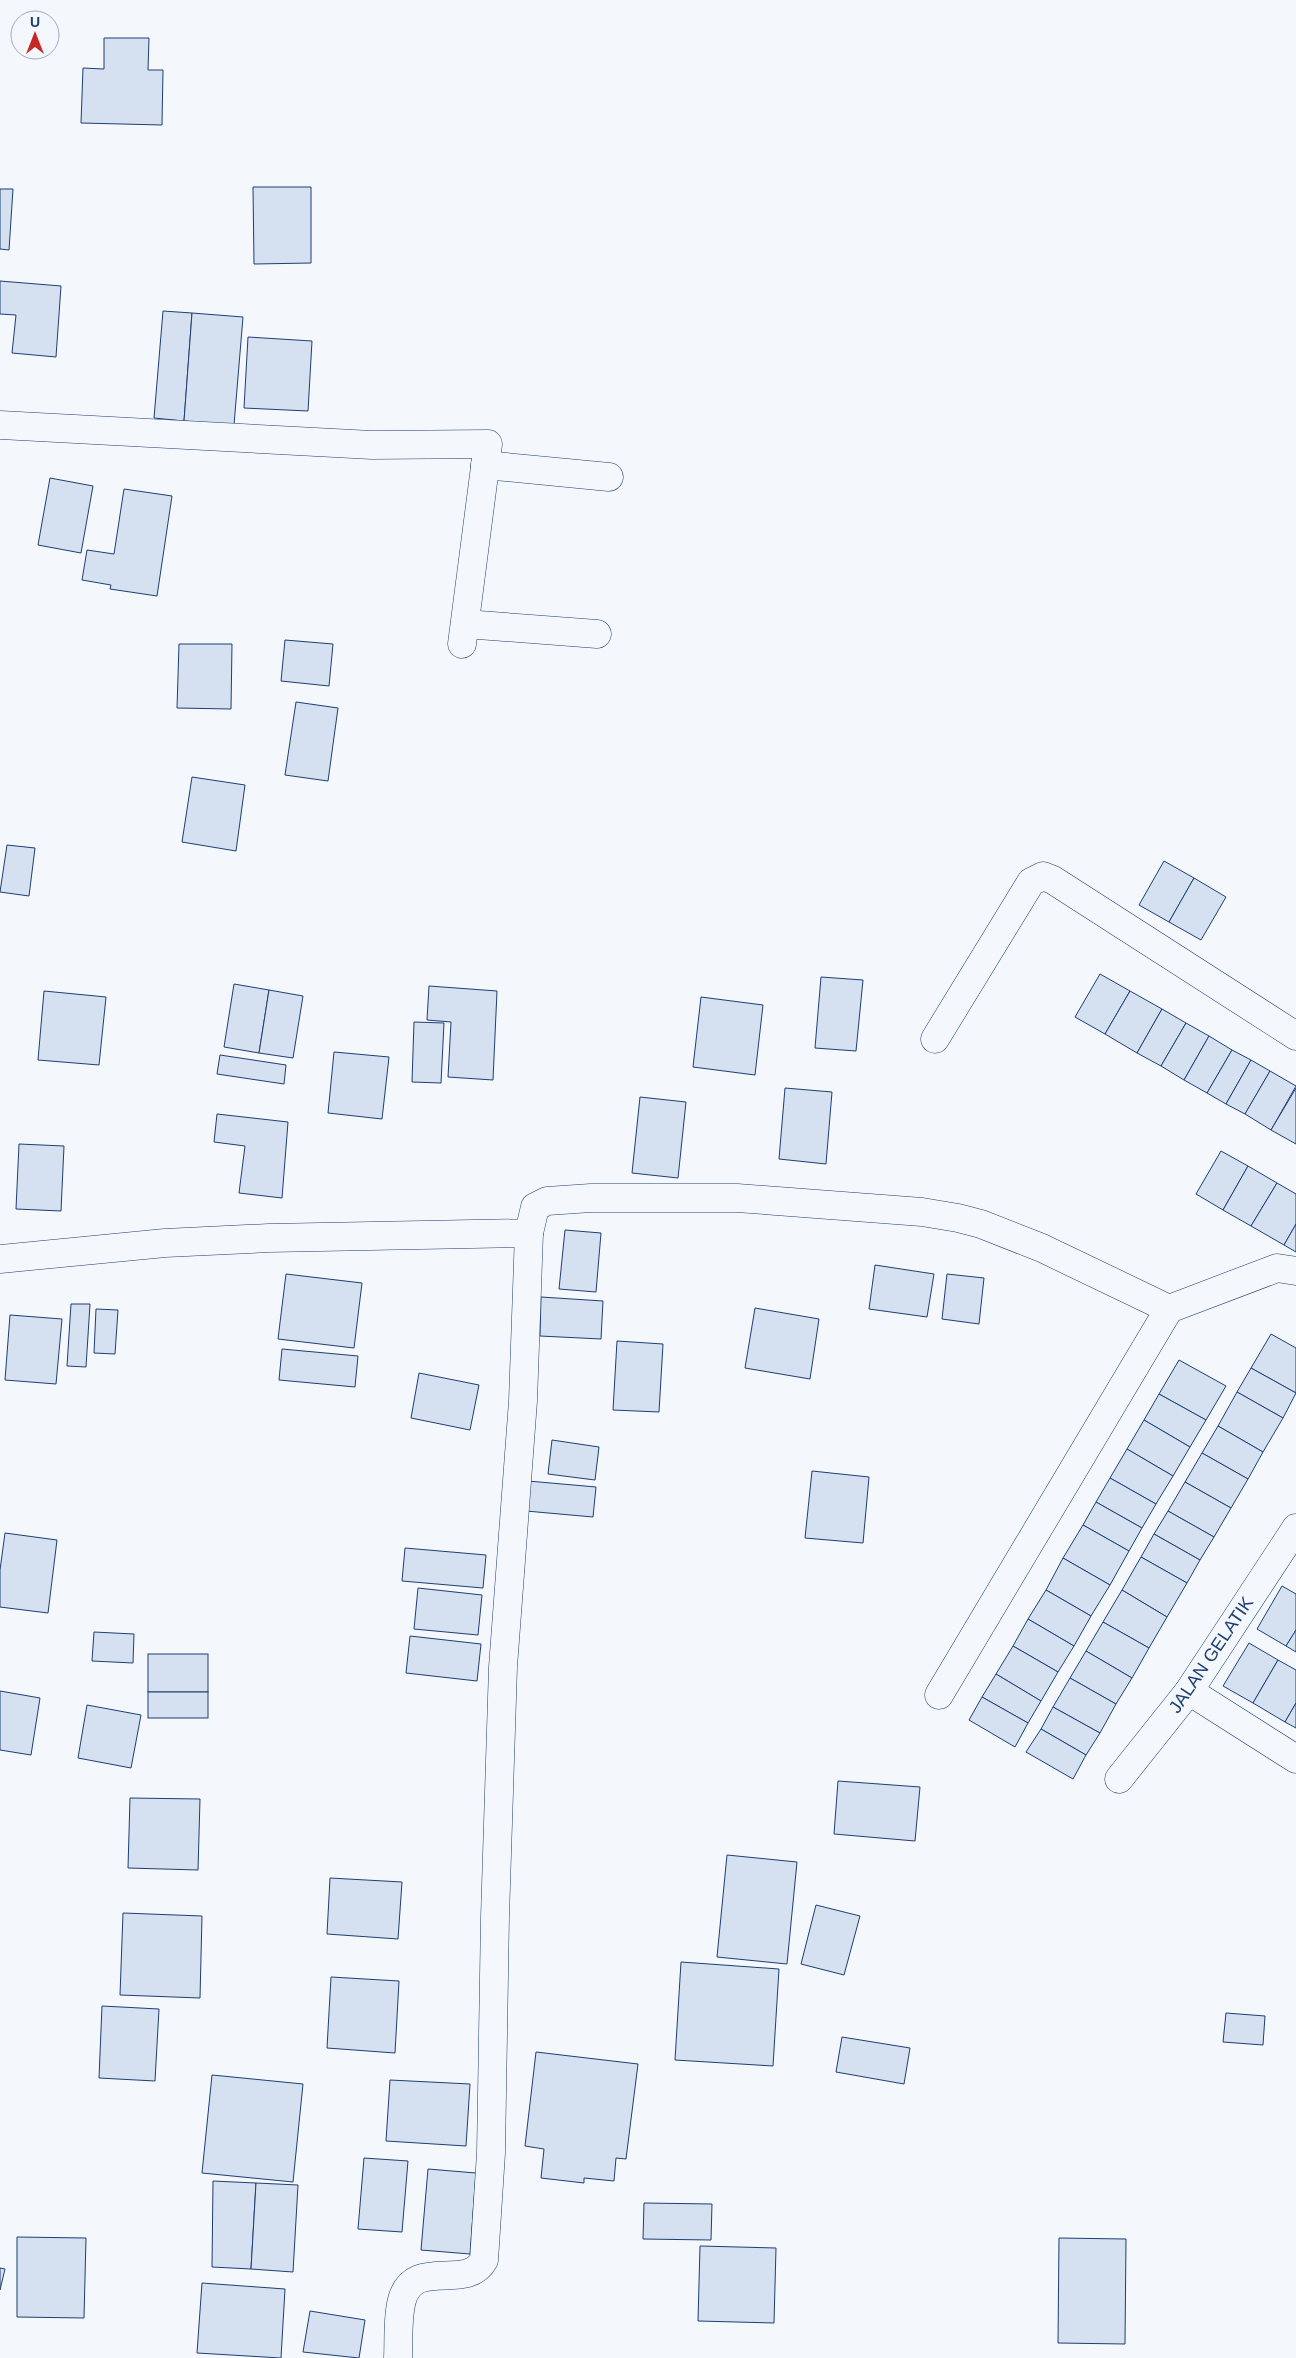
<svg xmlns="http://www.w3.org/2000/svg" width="1296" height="2358" viewBox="0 0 1296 2358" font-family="Arial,sans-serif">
  <rect width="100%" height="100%" fill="#f4f7fb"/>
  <!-- building -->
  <g fill="#d5e0f0" stroke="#1d3f73">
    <polygon points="104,38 149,38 148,70 163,70 162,125 81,123 83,68 104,69"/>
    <polygon points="253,187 311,187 311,263 254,264"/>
    <polygon points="0,189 13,189 9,250 0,249"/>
    <polygon points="0,281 61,286 56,357 12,353 16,315 0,314"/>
    <polygon points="163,311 192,313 184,421 154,418"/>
    <polygon points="192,313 243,317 234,425 184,421"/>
    <polygon points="248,337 312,341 308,411 244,408"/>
    <polygon points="50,478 93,486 81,553 38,545"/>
    <polygon points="124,489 172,496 157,596 110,589 111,585 82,580 87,550 114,554"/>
    <polygon points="285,640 333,644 329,686 281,681"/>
    <polygon points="179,644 232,644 231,709 177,708"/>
    <polygon points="296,702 338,708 328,781 285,775"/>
    <polygon points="192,777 245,785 236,851 182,842"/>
    <polygon points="7,845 35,848 29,896 0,892"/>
    <polygon points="1164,861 1194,878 1169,922 1139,905"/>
    <polygon points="1194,878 1226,897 1201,940 1169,922"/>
    <polygon points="1100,974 1130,991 1105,1034 1075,1017"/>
    <polygon points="821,977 863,980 856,1051 815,1048"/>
    <polygon points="234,984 269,990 259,1053 224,1047"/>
    <polygon points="429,986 497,991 493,1080 448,1077 451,1022 427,1020"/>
    <polygon points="269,990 303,996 293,1058 259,1053"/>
    <polygon points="44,991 106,997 99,1065 38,1060"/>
    <polygon points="1130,991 1162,1009 1137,1053 1105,1034"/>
    <polygon points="701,997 763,1005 755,1075 693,1067"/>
    <polygon points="1162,1009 1186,1023 1161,1066 1137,1053"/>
    <polygon points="414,1022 444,1023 441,1083 412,1082"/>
    <polygon points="1186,1023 1209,1036 1184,1080 1161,1066"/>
    <polygon points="1209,1036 1232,1050 1207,1093 1184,1080"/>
    <polygon points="1232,1050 1251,1060 1226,1104 1207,1093"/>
    <polygon points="334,1052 389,1057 382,1119 328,1113"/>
    <polygon points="220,1055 286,1065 284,1084 217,1074"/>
    <polygon points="1251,1060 1270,1071 1245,1114 1226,1104"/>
    <polygon points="1270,1071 1296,1086 1271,1130 1245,1114"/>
    <polygon points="785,1088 832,1092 826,1164 779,1159"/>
    <polygon points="1296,1088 1296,1144 1271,1130"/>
    <polygon points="640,1097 686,1102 678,1178 632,1173"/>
    <polygon points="217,1114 288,1122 282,1198 239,1193 245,1146 214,1142"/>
    <polygon points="19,1144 64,1146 61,1211 16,1209"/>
    <polygon points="1221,1151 1248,1166 1223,1210 1196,1194"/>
    <polygon points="1248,1166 1277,1183 1251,1226 1223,1210"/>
    <polygon points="1277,1183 1296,1194 1296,1224 1284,1245 1251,1226"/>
    <polygon points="1296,1224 1296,1252 1284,1245"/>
    <polygon points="565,1230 601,1233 596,1292 559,1289"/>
    <polygon points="875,1265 934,1274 927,1317 869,1309"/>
    <polygon points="286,1274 362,1283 354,1348 278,1339"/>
    <polygon points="947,1274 984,1278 979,1324 942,1319"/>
    <polygon points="541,1297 603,1301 601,1339 540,1336"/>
    <polygon points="71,1304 90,1304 86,1367 67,1366"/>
    <polygon points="755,1308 819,1319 810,1379 745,1368"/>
    <polygon points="96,1309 118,1310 115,1354 94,1353"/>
    <polygon points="10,1315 62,1319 56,1384 5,1380"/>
    <polygon points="1271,1334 1296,1348 1296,1393 1251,1368"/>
    <polygon points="617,1341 663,1344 659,1412 613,1410"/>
    <polygon points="282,1349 358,1356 355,1387 279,1380"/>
    <polygon points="1179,1360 1226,1386 1206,1420 1159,1394"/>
    <polygon points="1251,1368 1296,1393 1283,1418 1237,1392"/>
    <polygon points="419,1373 479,1385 470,1430 411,1418"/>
    <polygon points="1237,1392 1283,1418 1263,1452 1218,1426"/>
    <polygon points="1159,1394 1206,1420 1190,1447 1144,1420"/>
    <polygon points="1144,1420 1190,1447 1173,1476 1127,1449"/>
    <polygon points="1218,1426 1263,1452 1248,1479 1202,1453"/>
    <polygon points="552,1440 599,1447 595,1480 548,1474"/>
    <polygon points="1127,1449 1173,1476 1156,1504 1110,1478"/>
    <polygon points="1202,1453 1248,1479 1231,1508 1185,1482"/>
    <polygon points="812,1471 869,1477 863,1543 805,1538"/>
    <polygon points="1110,1478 1156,1504 1142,1528 1096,1502"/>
    <polygon points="528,1481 596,1487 593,1517 526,1511"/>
    <polygon points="1185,1482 1231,1508 1214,1537 1168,1511"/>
    <polygon points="1096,1502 1142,1528 1129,1551 1083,1525"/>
    <polygon points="1168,1511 1214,1537 1200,1560 1154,1534"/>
    <polygon points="1083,1525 1129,1551 1110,1585 1063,1558"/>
    <polygon points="5,1533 57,1540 48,1613 0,1607 0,1570"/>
    <polygon points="1154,1534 1200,1560 1187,1583 1141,1557"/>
    <polygon points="405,1548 486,1555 483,1588 402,1581"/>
    <polygon points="1141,1557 1187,1583 1167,1617 1122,1590"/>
    <polygon points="1063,1558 1110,1585 1091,1616 1046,1590"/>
    <polygon points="1282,1586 1296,1594 1296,1630 1286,1646 1257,1629"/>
    <polygon points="418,1588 482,1595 478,1635 414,1629"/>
    <polygon points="1046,1590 1091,1616 1074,1646 1028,1619"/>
    <polygon points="1122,1590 1167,1617 1149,1648 1103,1622"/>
    <polygon points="1028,1619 1074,1646 1058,1672 1013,1646"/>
    <polygon points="1103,1622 1149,1648 1132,1678 1086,1651"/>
    <polygon points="1296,1630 1296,1652 1286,1646"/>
    <polygon points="94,1632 134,1634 133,1663 92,1661"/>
    <polygon points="410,1636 481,1644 477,1681 406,1673"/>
    <polygon points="1249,1643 1278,1660 1253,1703 1223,1686"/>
    <polygon points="1013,1646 1058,1672 1041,1701 996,1674"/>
    <polygon points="1086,1651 1132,1678 1116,1704 1070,1678"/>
    <rect x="148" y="1654" width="60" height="38"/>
    <polygon points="1278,1660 1296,1670 1296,1703 1285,1722 1253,1703"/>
    <polygon points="996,1674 1041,1701 1028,1723 982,1697"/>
    <polygon points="1070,1678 1116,1704 1100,1733 1053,1707"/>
    <polygon points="0,1691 40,1698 31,1755 0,1750"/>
    <rect x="148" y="1692" width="60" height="26"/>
    <polygon points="982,1697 1028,1723 1015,1747 969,1720"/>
    <polygon points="1296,1703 1296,1728 1285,1722"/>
    <polygon points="87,1705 141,1715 131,1768 78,1758"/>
    <polygon points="1053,1707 1100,1733 1086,1755 1041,1729"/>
    <polygon points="1041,1729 1086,1755 1073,1779 1026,1752"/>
    <polygon points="838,1781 920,1787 915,1841 834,1834"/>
    <polygon points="130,1798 200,1799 198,1870 128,1868"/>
    <polygon points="727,1855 797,1862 787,1964 717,1957"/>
    <polygon points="330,1878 402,1882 398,1939 327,1934"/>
    <polygon points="816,1905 860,1916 844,1975 801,1964"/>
    <polygon points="123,1913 202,1916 200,1998 120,1995"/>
    <polygon points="681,1962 779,1969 773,2066 675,2060"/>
    <polygon points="331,1977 399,1981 395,2053 327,2048"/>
    <polygon points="102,2006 159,2009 155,2081 99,2078"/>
    <polygon points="1226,2013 1265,2016 1263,2045 1223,2042"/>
    <polygon points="842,2037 910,2048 904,2084 836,2072"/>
    <polygon points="536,2052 638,2064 626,2159 616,2158 614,2181 584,2178 584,2183 541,2178 544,2149 525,2146"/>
    <polygon points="212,2075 303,2084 293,2182 202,2173"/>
    <polygon points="390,2080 470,2084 466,2146 386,2141"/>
    <polygon points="364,2158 408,2161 402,2232 358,2229"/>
    <polygon points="428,2169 476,2173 470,2254 421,2250"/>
    <polygon points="213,2181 256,2183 251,2269 212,2267"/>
    <polygon points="256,2183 298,2185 293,2272 251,2269"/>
    <polygon points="644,2203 712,2204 711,2240 643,2239"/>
    <polygon points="17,2237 86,2238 84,2318 17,2317"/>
    <polygon points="1059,2238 1126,2239 1125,2344 1058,2343"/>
    <polygon points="700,2246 776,2248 774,2323 698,2321"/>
    <polygon points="0,2268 5,2269 0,2290"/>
    <polygon points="202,2283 285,2289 281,2358 197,2353"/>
    <polygon points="310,2311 365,2320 359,2358 303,2352"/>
  </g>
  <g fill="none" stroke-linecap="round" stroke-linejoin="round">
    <!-- minor casing -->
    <g stroke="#1d3f73" stroke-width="29">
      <g id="minor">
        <polyline points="0,425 372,445 488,444 462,644"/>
        <polyline points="485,465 609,477"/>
        <polyline points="465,624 597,634"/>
        <polyline points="935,1039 1031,882 1043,876 1053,880 1296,1036"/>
        <polyline points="0,1259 165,1243 269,1238 529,1233 535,1207 547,1201 591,1198 737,1198 922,1212 958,1218 981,1224 1042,1248 1169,1309"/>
        <polyline points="1189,1691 1296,1759"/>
        <polyline points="939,1695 1169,1309 1277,1268 1296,1271"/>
        <polyline points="1119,1779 1189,1691 1296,1528"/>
        <path d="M398,2358C399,2340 397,2318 402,2300C414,2256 467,2292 484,2260L491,2153L495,1917L503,1667L523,1401L529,1233"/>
      </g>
    </g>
    <!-- minor -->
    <use href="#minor" stroke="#f4f7fb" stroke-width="28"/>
  </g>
  <g text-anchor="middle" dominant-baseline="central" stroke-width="4" stroke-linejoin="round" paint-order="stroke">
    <!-- street labels -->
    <g font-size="18" fill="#1d3f73" stroke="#f4f7fb">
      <text transform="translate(1211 1655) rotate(-56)">JALAN GELATIK</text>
    </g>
  </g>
  <!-- north arrow -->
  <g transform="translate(35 35)"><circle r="24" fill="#f4f7fb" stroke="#9eadc5"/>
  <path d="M0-4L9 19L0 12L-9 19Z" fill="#c62828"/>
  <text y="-8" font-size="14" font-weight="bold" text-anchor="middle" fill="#1d3f73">U</text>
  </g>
</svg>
